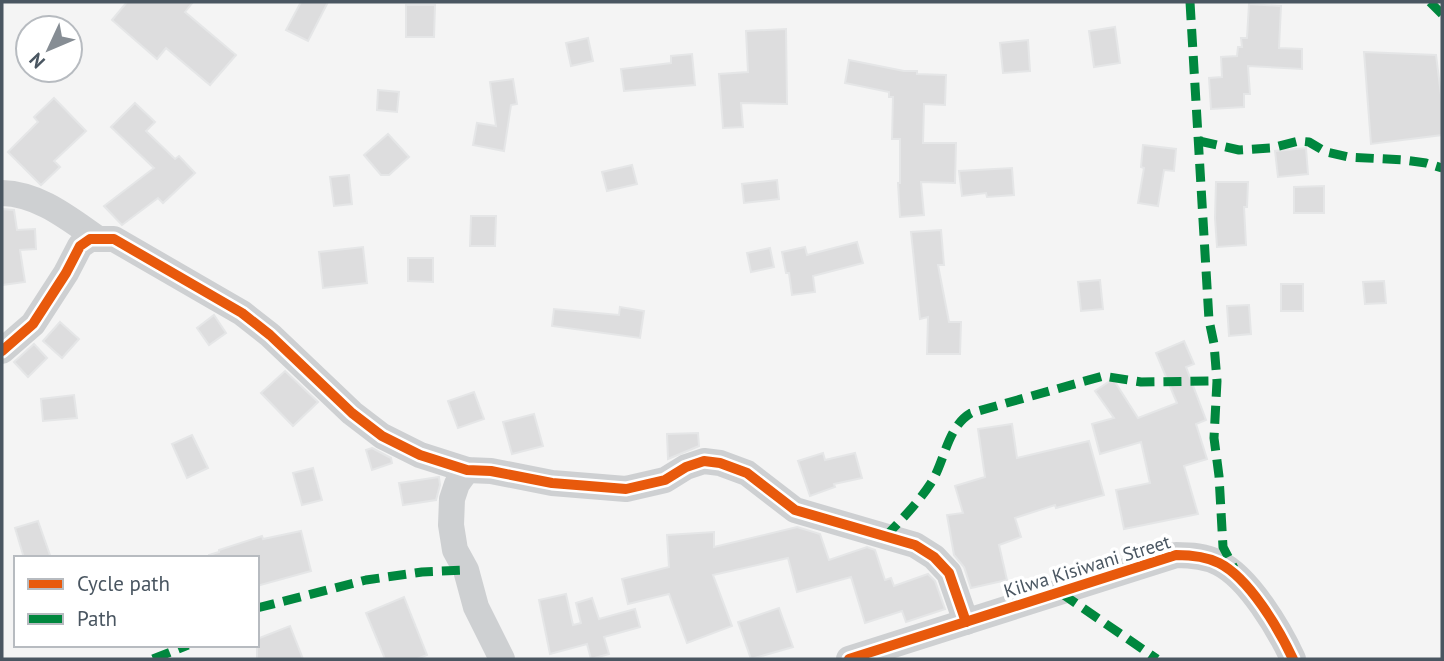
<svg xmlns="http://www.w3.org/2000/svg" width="1444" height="661" viewBox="0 0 1444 661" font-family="'PT Sans',sans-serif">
  <rect width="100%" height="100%" fill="#f4f4f4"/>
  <!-- building -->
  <g fill="#ddddde" stroke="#e5e6e7" stroke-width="2">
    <polygon points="127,2 193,2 185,12 236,55 210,85 166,48 157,59 112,20"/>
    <polygon points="301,2 328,2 308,41 286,30"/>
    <polygon points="1249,4 1281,6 1279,48 1302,49 1302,69 1248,66 1250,94 1244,94 1244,107 1211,109 1209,78 1222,77 1221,57 1237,56 1238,47 1242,47 1241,38 1247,38"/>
    <polygon points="406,5 435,5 434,37 406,37"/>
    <polygon points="1115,27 1120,63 1094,67 1089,31"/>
    <polygon points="786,29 787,104 741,103 743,127 723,128 719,74 748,72 746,31"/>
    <polygon points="588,38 593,61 571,66 566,43"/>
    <polygon points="1028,40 1030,71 1003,73 1000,43"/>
    <polygon points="1364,52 1436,55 1442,103 1442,135 1371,144"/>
    <polygon points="692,54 695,85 624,91 621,69 671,63 671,56"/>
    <polygon points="849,60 904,71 917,71 917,74 946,75 945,105 924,104 923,143 956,143 955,183 921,182 924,215 900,217 898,183 900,183 900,139 892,139 893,97 889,97 889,92 845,83"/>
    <polygon points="513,79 517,104 511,105 504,151 473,145 477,123 496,126 490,82"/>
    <polygon points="378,90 399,92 397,112 377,110"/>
    <polygon points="54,98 86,131 54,161 60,167 41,185 8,152 38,122 34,117"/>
    <polygon points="135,103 155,122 146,131 175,159 179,156 195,173 163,203 158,198 122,225 104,206 154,168 111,127"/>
    <polygon points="388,134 409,157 389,175 381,175 364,155"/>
    <polygon points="1143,145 1176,149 1174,171 1164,170 1158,206 1138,203 1144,168 1141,167"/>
    <polygon points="1306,148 1308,174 1278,177 1275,151"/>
    <polygon points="632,165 637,184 607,191 602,172"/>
    <polygon points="1012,168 1014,195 987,197 986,193 962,196 959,171"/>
    <polygon points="349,175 352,204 334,206 330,177"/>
    <polygon points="777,180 779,199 744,203 742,184"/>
    <polygon points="1216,182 1248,182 1247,207 1244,207 1246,245 1217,247 1215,218"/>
    <polygon points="1324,186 1324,213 1294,213 1294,187"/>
    <polygon points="2,209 14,210 17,230 35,229 36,249 20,250 25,282 2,285"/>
    <polygon points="471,216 496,216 495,246 470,246"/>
    <polygon points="941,230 944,265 938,265 949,322 961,322 960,354 927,354 928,317 920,319 911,232"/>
    <polygon points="857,242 863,263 813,276 815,292 792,295 789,273 786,273 782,252 805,247 807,255"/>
    <polygon points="363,247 367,283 323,288 319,252"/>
    <polygon points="770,248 774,267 751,272 747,253"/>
    <polygon points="408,258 433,258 433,282 408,281"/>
    <polygon points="1100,280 1103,309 1081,311 1078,282"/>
    <polygon points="1384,281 1386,303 1365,304 1363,282"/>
    <rect x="1281" y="284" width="22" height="27"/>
    <polygon points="1249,305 1251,334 1229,336 1227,306"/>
    <polygon points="620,307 644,311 640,338 552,326 554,309 619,315"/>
    <polygon points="214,315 226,333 209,345 197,328"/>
    <polygon points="60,322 79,339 62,358 43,341"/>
    <polygon points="1184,341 1194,364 1186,367 1206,420 1196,424 1207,459 1184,466 1198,514 1124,529 1116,490 1150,483 1141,442 1100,454 1092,424 1114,418 1095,391 1113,379 1138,418 1177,403 1156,353"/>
    <polygon points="34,344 47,358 28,377 14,362"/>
    <polygon points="285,371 318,402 293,426 261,393"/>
    <polygon points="474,392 484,419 458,428 448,401"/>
    <polygon points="74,395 77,418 43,421 41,399"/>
    <polygon points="534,414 543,446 512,454 503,422"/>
    <polygon points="1012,424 1017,458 1089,441 1104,495 1056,508 1055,505 1015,518 1021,537 999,545 1007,580 971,588 964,567 954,555 947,515 963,513 955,486 985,477 978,429"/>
    <polygon points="698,433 699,446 668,459 667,434"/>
    <polygon points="192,435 208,468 187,478 172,444"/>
    <polygon points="372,448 391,458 392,463 372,470 366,450"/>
    <polygon points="823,453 825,460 855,453 862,478 834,484 835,487 810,496 798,461"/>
    <polygon points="313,468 322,500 302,505 293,473"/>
    <polygon points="439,477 440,485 436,500 403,505 399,483"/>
    <polygon points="38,521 51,558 24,558 15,528"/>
    <polygon points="797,527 820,534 829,560 867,547 875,550 885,580 891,578 894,586 928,574 935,581 945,609 906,622 902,611 865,623 851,577 797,592 788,558 713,575 732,626 687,643 669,594 628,604 622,579 669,567 667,535 714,532 714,547"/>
    <polygon points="301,531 311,571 257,586 257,558 209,558 209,555 219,552 219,550 262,536 263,539"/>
    <polygon points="566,594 573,625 581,623 576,603 592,598 599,619 635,609 640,627 604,637 609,654 591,659 587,644 550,654 539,600"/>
    <polygon points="404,597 427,655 417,659 385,659 366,613"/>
    <polygon points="779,608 793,647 751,659 738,622"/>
    <polygon points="290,626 303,659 257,659 257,639"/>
  </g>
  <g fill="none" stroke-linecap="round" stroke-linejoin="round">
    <!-- minor -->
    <g stroke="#ced0d2" stroke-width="26">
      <path d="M2,193C39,194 68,218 97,238"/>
      <polyline points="2,351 33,324 66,273 80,246 90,239 114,239 242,313 270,335 352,413 382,436 420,455 467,470 491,471 552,483 626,489 665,480 686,467 704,461 720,463 747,473 795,510 915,545 934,557 949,573 966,622"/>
      <polyline points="467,470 457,484 452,499 451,525 455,550 466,570 476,607 502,659"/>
      <path d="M849,659L1176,555C1191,555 1205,556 1219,563C1249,578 1279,629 1293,659"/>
    </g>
    <!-- quiet -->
    <g stroke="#00873e" stroke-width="9" stroke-dasharray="18 9" stroke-linecap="butt">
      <polyline points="1190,2 1209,320 1214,344 1217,381 1214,438 1219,476 1223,547 1234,568"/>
      <polyline points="1430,2 1442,14"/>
      <polyline points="1199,141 1239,150 1271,148 1299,141 1309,142 1326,152 1348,157 1404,160 1426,163 1442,168"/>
      <path d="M885,537C901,520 918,503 931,483C945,461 947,427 971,413L1103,376L1141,382L1217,381"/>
      <polyline points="1061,593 1157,659"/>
      <polyline points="257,608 366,580 422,572 466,570"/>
      <polyline points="153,659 188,645"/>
    </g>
    <!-- cycleway casing -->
    <g stroke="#fff" stroke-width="15">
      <g id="cycleway">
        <polyline points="2,351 33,324 66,273 80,246 90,239 114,239 242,313 270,335 352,413 382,436 420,455 467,470 491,471 552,483 626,489 665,480 686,467 704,461 720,463 747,473 795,510 915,545 934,557 949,573 966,622"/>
        <path d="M849,659L1176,555C1191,555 1205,556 1219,563C1249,578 1279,629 1293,659"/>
      </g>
    </g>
    <!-- cycleway -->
    <use href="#cycleway" stroke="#e8590c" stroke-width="10"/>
  </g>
  <g text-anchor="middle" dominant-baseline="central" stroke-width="7" stroke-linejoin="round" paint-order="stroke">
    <!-- street labels -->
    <g font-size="19" fill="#4a5661" stroke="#fff">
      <text transform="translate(1087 566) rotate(-17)">Kilwa Kisiwani Street</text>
    </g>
  </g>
  <!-- border -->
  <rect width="1444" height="661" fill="none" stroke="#4a5661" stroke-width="7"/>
  <!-- legend -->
  <rect x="14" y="556" width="245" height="91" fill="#ffffff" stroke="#b7bbc0" stroke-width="2"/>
  <rect x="28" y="579" width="35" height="10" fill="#e8590c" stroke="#b7bbc0" stroke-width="2"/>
  <text x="77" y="591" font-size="21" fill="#4a5661">Cycle path</text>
  <rect x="28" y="614" width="35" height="10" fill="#00873e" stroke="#b7bbc0" stroke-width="2"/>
  <text x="77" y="626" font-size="21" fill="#4a5661">Path</text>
  <!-- north arrow -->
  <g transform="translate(49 49) rotate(226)"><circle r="33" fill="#ffffff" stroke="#b7bbc0" stroke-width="2"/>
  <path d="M0-5L12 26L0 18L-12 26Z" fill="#868d94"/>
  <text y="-10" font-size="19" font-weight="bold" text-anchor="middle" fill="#4a5661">N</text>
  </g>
</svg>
